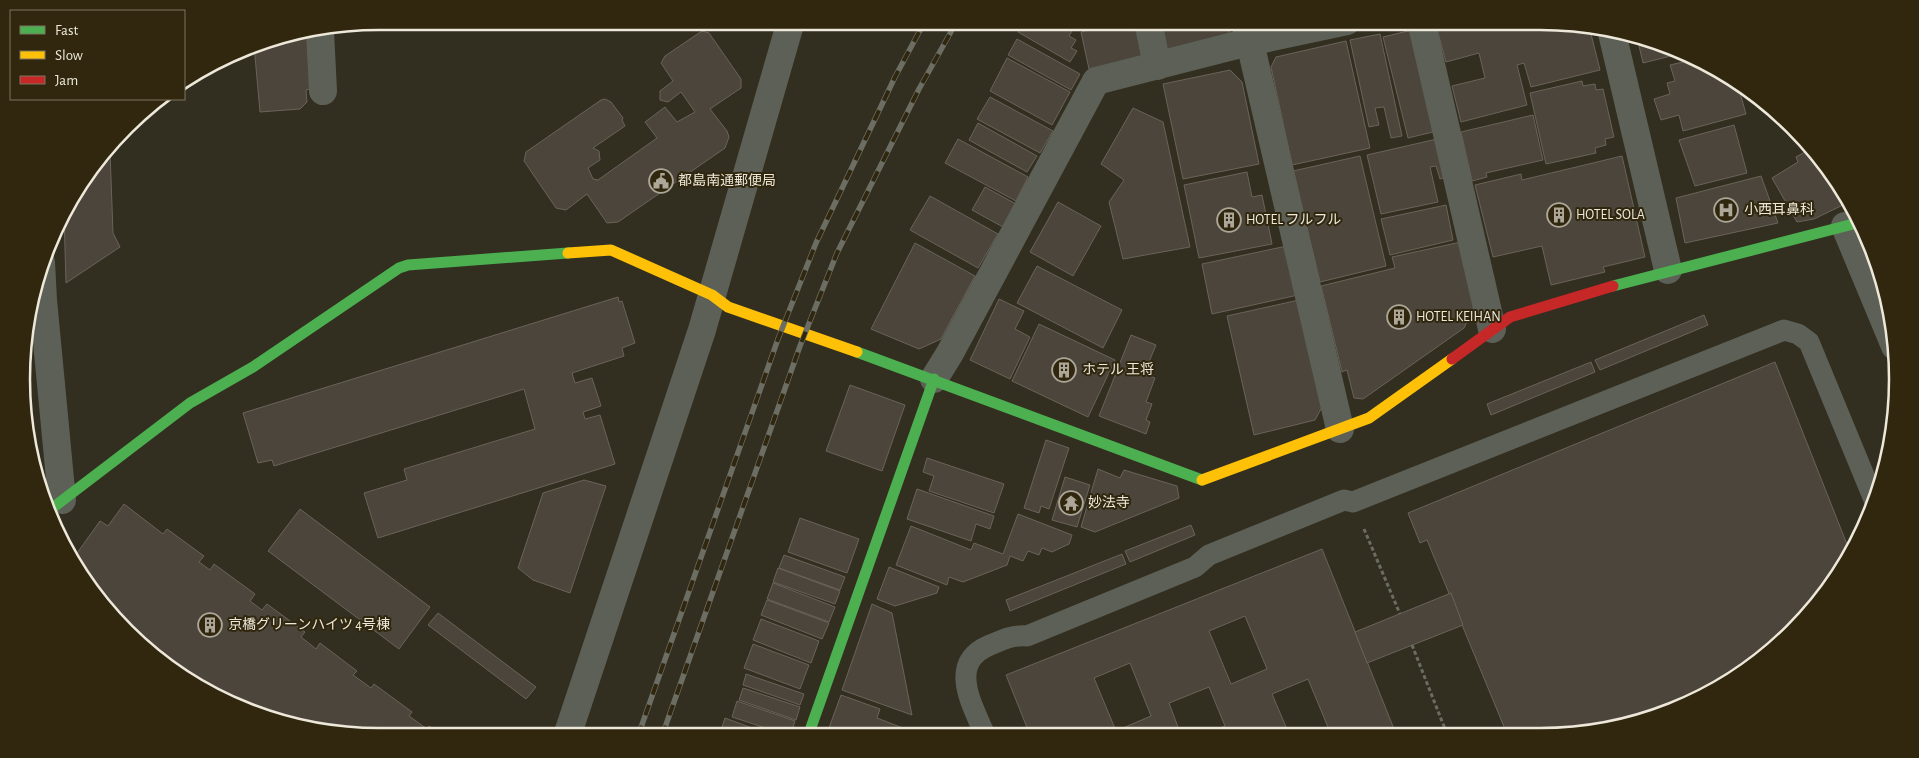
<svg xmlns="http://www.w3.org/2000/svg" width="1919" height="758" viewBox="0 0 1919 758" font-family="'Alegreya Sans','Noto Sans JP',sans-serif">
  <rect width="100%" height="100%" fill="#322e20"/>
  <!-- building -->
  <g fill="#4b453b" stroke="#6a635a" fill-rule="evenodd">
    <polygon points="383,21 399,21 393,26 383,27"/>
    <polygon points="1024,21 1063,21 1061,25 1072,31 1069,36 1076,40 1071,48 1077,51 1070,62 1018,32"/>
    <polygon points="1130,21 1137,21 1145,56 1089,69 1081,32"/>
    <polygon points="1156,21 1227,21 1230,35 1163,51"/>
    <polygon points="1540,21 1590,30 1600,70 1531,87 1524,63 1517,65 1527,105 1461,122 1452,86 1485,78 1479,53 1446,62 1435,22"/>
    <polygon points="1412,30 1437,131 1408,138 1383,37"/>
    <polygon points="702,31 709,33 741,79 741,88 710,109 727,131 729,137 725,148 618,222 607,223 587,194 566,210 556,208 524,161 526,152 601,100 605,99 611,102 623,118 622,120 625,126 593,148 599,151 600,160 588,168 593,179 598,180 657,138 645,122 665,107 677,122 695,112 681,92 668,102 660,100 660,91 673,81 661,63 665,56"/>
    <polygon points="307,33 310,89 306,90 307,102 300,109 260,112 254,45 264,40"/>
    <polygon points="1380,34 1402,136 1391,138 1384,107 1375,108 1379,125 1369,127 1350,40"/>
    <polygon points="1637,37 1655,40 1683,53 1643,63"/>
    <polygon points="1017,39 1080,74 1071,90 1008,55"/>
    <polygon points="1346,41 1370,148 1292,165 1271,67 1276,57"/>
    <polygon points="1007,58 1070,92 1052,125 990,91"/>
    <polygon points="1696,59 1719,69 1737,82 1746,114 1683,131 1679,115 1661,120 1654,99 1670,94 1667,83 1675,81 1670,65"/>
    <polygon points="1230,70 1242,82 1259,164 1183,179 1163,84"/>
    <polygon points="1582,81 1583,86 1595,84 1596,90 1603,89 1614,137 1605,139 1606,145 1595,148 1596,153 1546,164 1530,93"/>
    <polygon points="990,97 1053,131 1040,153 977,119"/>
    <polygon points="1133,108 1163,122 1190,247 1123,259 1109,202 1124,180 1101,164"/>
    <polygon points="1533,115 1543,160 1486,173 1487,177 1472,181 1461,132"/>
    <polygon points="978,123 1037,156 1027,172 969,140"/>
    <polygon points="1734,125 1747,173 1695,186 1679,140"/>
    <polygon points="958,139 1028,177 1016,201 945,163"/>
    <polygon points="1437,139 1446,177 1440,179 1436,166 1430,167 1438,202 1381,214 1367,155"/>
    <polygon points="1812,148 1824,161 1849,202 1814,219 1797,222 1772,178 1798,162 1796,157"/>
    <polygon points="110,151 113,233 120,247 66,283 64,213 69,200"/>
    <polygon points="1360,156 1386,266 1320,282 1293,171"/>
    <polygon points="1622,156 1645,257 1603,267 1605,272 1551,285 1542,246 1493,257 1475,185 1521,174 1522,180"/>
    <polygon points="1247,172 1252,197 1262,195 1272,244 1199,258 1184,185"/>
    <polygon points="1761,176 1778,223 1685,243 1676,198"/>
    <polygon points="985,187 1016,204 1003,227 972,210"/>
    <polygon points="930,196 998,234 978,268 910,230"/>
    <polygon points="1058,202 1101,226 1073,276 1030,252"/>
    <polygon points="1446,205 1453,240 1390,255 1381,219"/>
    <polygon points="1461,242 1474,307 1464,328 1363,399 1354,398 1347,370 1342,372 1321,286 1395,268 1392,257"/>
    <polygon points="915,243 975,276 941,339 919,349 871,329"/>
    <polygon points="1287,246 1298,295 1212,314 1202,264"/>
    <polygon points="1037,266 1122,310 1103,348 1017,303"/>
    <polygon points="618,297 619,302 622,301 635,343 622,348 624,356 572,373 575,383 592,378 601,406 583,412 585,419 600,415 615,464 378,538 364,493 407,480 404,469 535,429 524,389 274,466 272,460 258,463 243,413"/>
    <polygon points="999,299 1024,311 1015,329 1030,337 1010,379 970,360"/>
    <polygon points="1299,300 1322,407 1315,420 1254,435 1227,316"/>
    <polygon points="1704,315 1708,325 1600,370 1595,360"/>
    <polygon points="1039,324 1115,360 1088,417 1012,381"/>
    <polygon points="1131,335 1156,345 1144,374 1155,378 1146,402 1152,404 1146,420 1150,422 1146,434 1099,416"/>
    <polygon points="1591,362 1595,372 1491,415 1487,404"/>
    <polygon points="1775,362 1850,552 1838,578 1776,648 1677,709 1587,734 1507,734 1427,540 1420,543 1408,513"/>
    <polygon points="850,385 905,405 882,471 826,451"/>
    <polygon points="1046,440 1069,448 1049,509 1041,506 1039,513 1024,508"/>
    <polygon points="927,458 1004,484 994,513 929,491 934,476 923,472"/>
    <polygon points="1098,469 1120,478 1124,470 1177,486 1179,498 1095,532 1081,527"/>
    <polygon points="1065,477 1090,485 1077,527 1052,520"/>
    <polygon points="584,480 606,486 570,593 533,580 518,568 543,493"/>
    <polygon points="917,489 994,516 990,529 976,524 971,541 907,519"/>
    <polygon points="124,504 163,534 167,529 204,556 199,562 210,570 214,564 255,594 250,601 262,610 267,604 305,632 301,637 316,649 320,643 357,671 353,675 371,688 374,684 412,712 409,716 427,729 429,726 444,737 379,737 264,718 212,690 114,619 77,568 82,561 75,556 100,521 108,526"/>
    <polygon points="300,509 430,607 399,649 268,551"/>
    <polygon points="1018,514 1072,535 1069,544 1052,552 1042,548 1039,555 1028,551 1023,561 1010,556 1007,565 963,582 949,577 947,585 896,565 911,526 971,550 974,543 1003,554"/>
    <polygon points="800,518 859,539 847,573 788,552"/>
    <polygon points="1191,525 1195,535 1130,562 1125,551"/>
    <path d="M1322,549L1396,734H1323L1330,732L1308,679L1272,694L1289,734L1203,735L1225,726L1209,687L1169,703L1181,735H1030L1006,675ZM1245,616L1267,669L1231,684L1209,631ZM1130,663L1151,716L1116,731L1094,678Z"/>
    <polygon points="1122,554 1126,564 1010,611 1006,600"/>
    <polygon points="784,555 845,577 840,590 779,568"/>
    <polygon points="889,567 939,587 937,593 895,606 877,599"/>
    <polygon points="778,568 840,591 835,604 773,582"/>
    <polygon points="773,583 835,607 829,622 767,599"/>
    <polygon points="1451,593 1463,625 1367,663 1355,632"/>
    <polygon points="767,600 829,623 822,639 761,615"/>
    <polygon points="872,604 892,613 912,715 842,690"/>
    <polygon points="438,613 536,687 526,699 428,625"/>
    <polygon points="761,619 819,641 811,663 753,640"/>
    <polygon points="753,644 809,665 800,689 744,668"/>
    <polygon points="746,674 804,694 800,705 743,685"/>
    <polygon points="743,688 800,707 796,720 739,700"/>
    <polygon points="841,695 880,709 877,718 921,735 826,736"/>
    <polygon points="737,701 795,721 790,736 732,717"/>
    <polygon points="725,718 774,736 719,736"/>
  </g>
  <g fill="none" stroke-linecap="round" stroke-linejoin="round">
    <!-- path -->
    <g stroke="#6b6c62" stroke-width="3" stroke-dasharray="4 2.5" stroke-linecap="butt">
      <polyline points="1364,529 1400,614"/>
      <polyline points="1412,645 1447,734"/>
    </g>
    <!-- lane -->
    <path stroke="#5d6056" stroke-width="21" d="M985,735C972,704 947,663 990,645C1004,639 1012,635 1027,636L1195,567L1209,555L1344,500L1353,502L1784,330L1798,334L1809,342L1875,502"/>
    <!-- street -->
    <g stroke="#5d6056" stroke-width="28">
      <polyline points="1148,21 1157,66"/>
      <polyline points="1245,21 1340,429"/>
      <polyline points="1421,21 1492,329"/>
      <polyline points="320,31 323,91"/>
      <polyline points="1612,33 1668,270"/>
      <polyline points="1845,226 1895,346"/>
      <polyline points="41,262 43,300 62,500"/>
      <polyline points="934,379 950,353 1096,81 1249,42 1347,21"/>
      <polyline points="567,736 702,330 791,21"/>
    </g>
    <!-- fast -->
    <g stroke="#4caf50" stroke-width="11">
      <polyline points="1613,286 1861,222"/>
      <polyline points="857,352 1202,480"/>
      <polyline points="51,509 190,403 253,367 399,268 408,265 568,253"/>
      <polyline points="808,736 934,379"/>
    </g>
    <!-- slow -->
    <g stroke="#ffc107" stroke-width="11">
      <polyline points="568,253 611,250 712,295 728,307 857,352"/>
      <polyline points="1202,480 1369,418 1452,359"/>
    </g>
    <!-- jam -->
    <polyline stroke="#c62828" stroke-width="11" points="1452,359 1510,317 1613,286"/>
    <!-- rail casing -->
    <g stroke="#6c6d63" stroke-width="5.5">
      <g id="rail">
        <polyline points="638,736 778,339 816,243 895,77 925,21"/>
        <polyline points="662,736 800,346 837,253 919,89 957,21"/>
      </g>
    </g>
    <!-- rail -->
    <use href="#rail" stroke="#30270e" stroke-width="4" stroke-dasharray="11" stroke-linecap="butt"/>
  </g>
  <!-- icons -->
  <defs>
    <g id="civic-ring" transform="scale(1.25)"><circle r="9.5" fill="#30270e" stroke="#aca798" stroke-width="1.5"/><path d="M-.6-6.5H3V-4.5H.6V-3L4-1V1h2V6H-6V1h2V-1L-.6-3ZM-1.2 2.5V6h2.4V2.5Z" fill="#aca798"/></g>
    <g id="hospital-ring" transform="scale(1.25)"><circle r="9.5" fill="#30270e" stroke="#aca798" stroke-width="1.5"/><path d="M-5-5h3v3.5h4V-5h3V5h-3V1.5h-4V5h-3Z" fill="#aca798"/></g>
    <g id="building-ring" transform="scale(1.25)"><circle r="9.5" fill="#30270e" stroke="#aca798" stroke-width="1.5"/><path d="M-4-6H4V6H1V3H-1V6H-4ZM-2.5-4.3h1.7v1.8h-1.7ZM.8-4.3h1.7v1.8H.8ZM-2.5-1h1.7V.8h-1.7ZM.8-1h1.7V.8H.8Z" fill="#aca798"/></g>
    <g id="temple-ring" transform="scale(1.25)"><circle r="9.5" fill="#30270e" stroke="#aca798" stroke-width="1.5"/><path d="M0-6L5-2H3V0L6.5 2.5H4V6H1.5V3h-3V6H-4V2.5H-6.5L-3 0V-2H-5Z" fill="#aca798"/></g>
  </defs>
  <g fill-rule="evenodd">
    <use href="#civic-ring" x="661" y="181"/>
    <use href="#hospital-ring" x="1726" y="210"/>
    <use href="#building-ring" x="1559" y="215"/>
    <use href="#building-ring" x="1229" y="220"/>
    <use href="#building-ring" x="1399" y="317"/>
    <use href="#building-ring" x="1064" y="370"/>
    <use href="#temple-ring" x="1071" y="503"/>
    <use href="#building-ring" x="210" y="625"/>
  </g>
  <g text-anchor="middle" dominant-baseline="central" stroke-width="4" stroke-linejoin="round" paint-order="stroke">
    <!-- poi labels -->
    <g font-size="14" fill="#ede8d9" stroke="#30270e" text-anchor="start">
      <text x="678" y="181">都島南通郵便局</text>
      <text x="1744" y="210">小西耳鼻科</text>
      <text x="1576" y="215">HOTEL SOLA</text>
      <text x="1246" y="220">HOTEL フルフル</text>
      <text x="1416" y="317">HOTEL KEIHAN</text>
      <text x="1082" y="370">ホテル 王将</text>
      <text x="1088" y="503">妙法寺</text>
      <text x="228" y="625">京橋グリーンハイツ 4号棟</text>
    </g>
  </g>
  <!-- crop -->
  <path d="M0 0H1919V758H0ZM379 30H1540A349 349 0 0 1 1889 379V379A349 349 0 0 1 1540 728H379A349 349 0 0 1 30 379V379A349 349 0 0 1 379 30Z" fill="#30270e" fill-rule="evenodd"/>
  <path fill="none" stroke="#ede8d9" stroke-width="2.5" d="M379 30H1540A349 349 0 0 1 1889 379V379A349 349 0 0 1 1540 728H379A349 349 0 0 1 30 379V379A349 349 0 0 1 379 30Z"/>
  <!-- legend -->
  <rect x="10" y="10" width="175" height="90" fill="#30270e" stroke="#7c745f"/>
  <rect x="20" y="26" width="25" height="8" fill="#4caf50" stroke="#7c745f"/>
  <text x="55" y="35" font-size="15" fill="#ede8d9">Fast</text>
  <rect x="20" y="51" width="25" height="8" fill="#ffc107" stroke="#7c745f"/>
  <text x="55" y="60" font-size="15" fill="#ede8d9">Slow</text>
  <rect x="20" y="76" width="25" height="8" fill="#c62828" stroke="#7c745f"/>
  <text x="55" y="85" font-size="15" fill="#ede8d9">Jam</text>
</svg>
